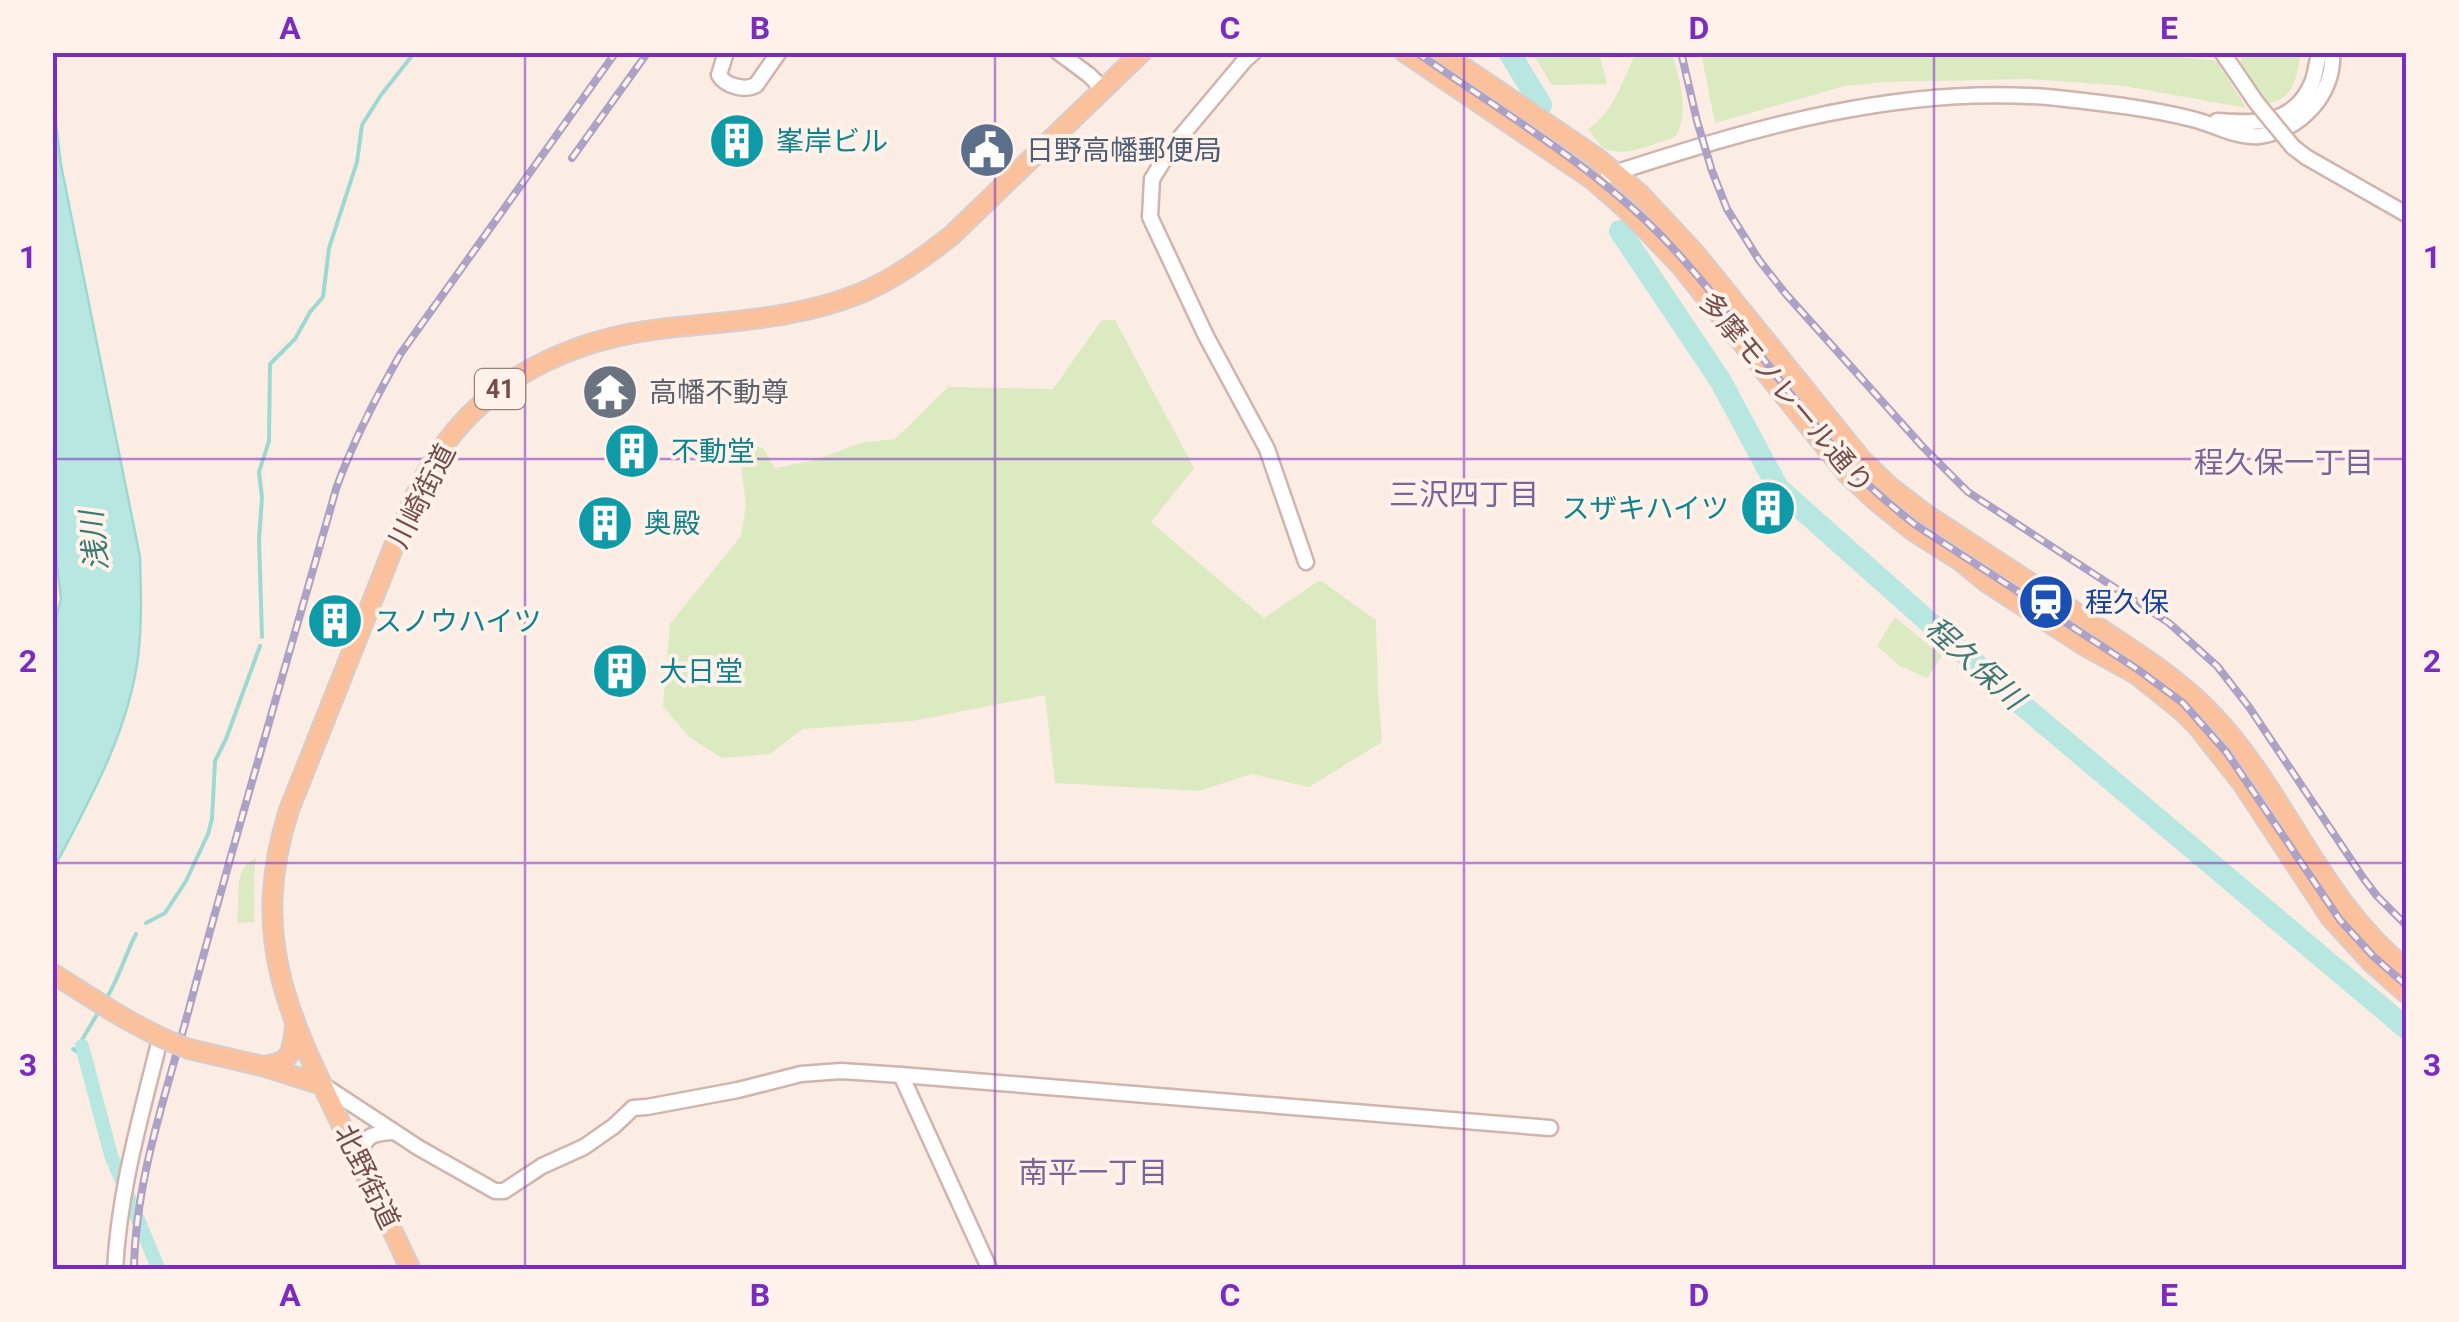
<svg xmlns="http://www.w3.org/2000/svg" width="2459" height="1322" viewBox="0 0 2459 1322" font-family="Roboto,'Noto Sans JP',sans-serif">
  <rect width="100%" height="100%" fill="#fcede4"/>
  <!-- green -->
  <g fill="#dceac2">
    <polygon points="1532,53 1599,53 1607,84 1552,85"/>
    <path d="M1636,53H1672C1679,80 1691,112 1675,137C1656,143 1623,159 1604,148C1598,144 1592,134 1588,129C1614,112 1623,79 1636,53Z"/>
    <polygon points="1701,53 2145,53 2217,61 2246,108 2124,86 2028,79 1885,82 1845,86 1715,123"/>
    <path d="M2242,53H2301C2297,75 2294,100 2268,103C2256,89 2236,72 2242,53Z"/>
    <polygon points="1102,320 1115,320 1194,468 1151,522 1264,618 1320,580 1376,620 1378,692 1382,742 1309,787 1252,774 1199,791 1055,783 1045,695 913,721 803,729 770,754 722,758 689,737 663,706 670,624 741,536 746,505 738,440 763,448 775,468 816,460 860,443 895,439 948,387 1053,389"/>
    <polygon points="1895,617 1942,656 1927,678 1900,666 1877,646"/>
    <path d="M256,857C253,879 255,899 254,922L237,923L239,880L244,867Z"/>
  </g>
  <!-- water -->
  <path fill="#b8e6e1" stroke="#9ed8d3" stroke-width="2.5" d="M52,89L61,165L140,557C141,591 142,624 138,657C128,734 88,803 53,870L52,633L61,599L52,522Z"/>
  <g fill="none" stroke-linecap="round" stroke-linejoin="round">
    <!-- stream -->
    <g stroke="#9ed8d3" stroke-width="4">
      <polyline points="262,637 259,539 262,498 259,472 269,441 270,364 295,339 310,312 323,297 329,248 357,162 362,125 381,95 415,52"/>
      <polyline points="146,923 165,913 186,881 208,834 212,819 215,761 226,739 260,646"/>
      <path d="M106,999C119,978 125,955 136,934"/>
      <polyline points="73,1049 79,1053 96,1096"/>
      <polyline points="76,1050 99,1011"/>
    </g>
    <!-- canal -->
    <polyline stroke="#b8e6e1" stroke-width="14" points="82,1046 111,1155 159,1270"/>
    <!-- river -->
    <g stroke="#b8e6e1" stroke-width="22">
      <polyline points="1509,52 1541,105"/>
      <polyline points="1620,231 1720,380 1778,488 2021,704 2406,1028"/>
    </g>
    <!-- minor casing -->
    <g stroke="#d0b4ad" stroke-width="19">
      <g id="minor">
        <path d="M726,52L719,75C725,86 745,91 756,85L779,52"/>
        <polyline points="1058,52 1089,75 1104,90"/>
        <polyline points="1254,52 1245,60 1172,147 1152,179 1150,217 1206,336 1267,449 1306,562"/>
        <polyline points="2222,52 2256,102"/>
        <path d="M2217,121C2257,124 2294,125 2312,83C2316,73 2316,63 2320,52"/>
        <polyline points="2293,147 2306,157 2406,214"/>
        <path d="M1608,175C1753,128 1902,83 2057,98C2102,103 2148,108 2192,119C2214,124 2236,138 2259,136C2300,131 2335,94 2332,52"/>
        <polyline points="901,1075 990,1270"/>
        <polyline points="323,1085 419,1148 495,1191 504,1191 542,1166 584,1147 614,1126 633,1108 647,1107 738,1090 801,1074 841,1071 901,1075 1550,1128"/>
        <path d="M359,1161C364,1137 369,1133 393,1132"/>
        <path d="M115,1270C119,1190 141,1116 160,1039"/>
      </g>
    </g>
    <!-- major casing -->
    <g stroke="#d8cdcc" stroke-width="22">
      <g id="major">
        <polyline points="1404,52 1593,180 1626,209 1679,264 1847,474 1877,502 1913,531 1962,562 1986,582 2085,646 2136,674 2183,712 2197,726 2242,783 2330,917 2372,963 2406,993"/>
        <path d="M1441,52L1596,157L1640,194L1695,253L1862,460L1889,486L1924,513C1977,548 2030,583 2084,618C2126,646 2171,673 2207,709C2285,787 2318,899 2406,969"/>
        <polyline points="189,1049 262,1066 322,1085"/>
        <path d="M263,1066C291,1063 292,1053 295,1027"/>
        <path d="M411,1270C388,1221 365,1173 341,1124C287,1013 249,935 289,810C317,740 345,670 373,599C391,555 407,508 430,467C480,380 572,338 668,328C733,321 801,318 861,293C894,279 923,258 951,236L1142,52"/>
      </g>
    </g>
    <!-- minor -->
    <use href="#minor" stroke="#fff" stroke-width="14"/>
    <!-- major -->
    <use href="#major" stroke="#fbc19c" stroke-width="18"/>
    <!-- rail casing -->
    <g stroke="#ada2c6" stroke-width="8">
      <g id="rail">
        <path d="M1416,52C1503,113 1597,167 1670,245C1735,315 1788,397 1852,469C1871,489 1893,507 1914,524L2137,669L2183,703L2227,753L2340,920L2374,957L2406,985"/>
        <polyline points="1681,52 1697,121 1712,171 1727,209 1759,260 1785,293 1922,446 1968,492 2169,623 2217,666 2249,707 2364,879 2377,896 2406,925"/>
        <polyline points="572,158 648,52"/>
        <path d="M134,1270C135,1181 166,1094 189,1009C235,835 287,663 336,489C353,441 376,397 401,353L616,52"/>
      </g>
    </g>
    <!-- rail -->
    <use href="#rail" stroke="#fff2ea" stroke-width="4" stroke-dasharray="11" stroke-linecap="butt"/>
    <!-- minor-bridge casing -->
    <g stroke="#d0b4ad" stroke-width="19" stroke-linecap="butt">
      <polyline id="minor-bridge" points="2256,102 2293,147"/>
    </g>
    <!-- major-bridge casing -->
    <g stroke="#d8cdcc" stroke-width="22" stroke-linecap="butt">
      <path id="major-bridge" d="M52,973C97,1001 139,1031 189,1049"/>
    </g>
    <!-- minor-bridge -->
    <use href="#minor-bridge" stroke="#fff" stroke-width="14"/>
    <!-- major-bridge -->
    <use href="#major-bridge" stroke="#fbc19c" stroke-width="18"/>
  </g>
  <!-- grid -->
  <path fill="none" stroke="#7b2cbf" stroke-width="2.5" stroke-opacity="0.55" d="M525,52V1270M995,52V1270M1464,52V1270M1934,52V1270M52,459H2406M52,863H2406"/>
  <!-- icons -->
  <defs>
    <g id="building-disc" transform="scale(2.875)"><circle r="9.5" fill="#0f9aa8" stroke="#fff2ea"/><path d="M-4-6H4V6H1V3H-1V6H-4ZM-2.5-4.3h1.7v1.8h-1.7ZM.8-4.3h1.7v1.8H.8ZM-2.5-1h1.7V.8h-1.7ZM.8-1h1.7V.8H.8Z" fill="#fff"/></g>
    <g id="civic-disc" transform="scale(2.875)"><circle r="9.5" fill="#5c6f8a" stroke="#fff2ea"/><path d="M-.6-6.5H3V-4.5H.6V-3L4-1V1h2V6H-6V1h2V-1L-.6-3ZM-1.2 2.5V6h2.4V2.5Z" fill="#fff"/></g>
    <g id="temple-disc" transform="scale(2.875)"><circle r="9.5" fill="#6b7280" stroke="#fff2ea"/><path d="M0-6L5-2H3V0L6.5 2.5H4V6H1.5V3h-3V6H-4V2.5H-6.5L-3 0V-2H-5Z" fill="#fff"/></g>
    <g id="station-disc" transform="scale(2.875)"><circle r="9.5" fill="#1a4fb4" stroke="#fff2ea"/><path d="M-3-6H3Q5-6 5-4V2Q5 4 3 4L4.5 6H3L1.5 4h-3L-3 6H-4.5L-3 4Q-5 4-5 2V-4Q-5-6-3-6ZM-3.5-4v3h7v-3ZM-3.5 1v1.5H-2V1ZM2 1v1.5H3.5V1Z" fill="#fff"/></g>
  </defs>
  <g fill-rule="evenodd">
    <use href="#building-disc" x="737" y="141"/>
    <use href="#civic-disc" x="987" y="150"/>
    <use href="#temple-disc" x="610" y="392"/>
    <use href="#building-disc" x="632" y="451"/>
    <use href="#building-disc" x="1768" y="508"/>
    <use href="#building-disc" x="605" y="523"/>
    <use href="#station-disc" x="2046" y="602"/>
    <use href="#building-disc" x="335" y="621"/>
    <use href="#building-disc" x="620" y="671"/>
  </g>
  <g text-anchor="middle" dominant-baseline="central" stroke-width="8" stroke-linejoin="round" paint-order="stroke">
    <!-- shield labels -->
    <rect fill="#fff2ea" stroke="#9e7f79" stroke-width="2.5" x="475" y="369" width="50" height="40" rx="8"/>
    <g font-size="25" font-weight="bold" fill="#754e49">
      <text x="500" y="389">41</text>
    </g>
    <!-- culture labels -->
    <g font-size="28" fill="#0d838f" stroke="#fff2ea" text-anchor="start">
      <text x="776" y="141">峯岸ビル</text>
      <text x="671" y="451">不動堂</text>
      <text x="1729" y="508" text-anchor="end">スザキハイツ</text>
      <text x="644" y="523">奥殿</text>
      <text x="374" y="621">スノウハイツ</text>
      <text x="659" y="671">大日堂</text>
    </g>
    <!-- service labels -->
    <g font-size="28" fill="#4e5e75" stroke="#fff2ea" text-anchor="start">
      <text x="1026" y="150">日野高幡郵便局</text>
    </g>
    <!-- worship labels -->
    <g font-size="28" fill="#5b616d" stroke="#fff2ea" text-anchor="start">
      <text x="649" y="392">高幡不動尊</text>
    </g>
    <!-- street labels -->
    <g font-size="28" fill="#754e49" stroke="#fff2ea">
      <text transform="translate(1786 393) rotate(50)">多摩モノレール通り</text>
      <text transform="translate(422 496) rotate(-63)">川崎街道</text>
      <text transform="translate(367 1177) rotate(64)">北野街道</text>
    </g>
    <!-- transit labels -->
    <g font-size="28" fill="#164399" stroke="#fff2ea" text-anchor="start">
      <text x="2085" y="602">程久保</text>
    </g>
    <!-- neighbourhood labels -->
    <g font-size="30" fill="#7a6598" stroke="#fff2ea">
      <text x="2284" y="462">程久保一丁目</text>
      <text x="1464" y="494">三沢四丁目</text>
      <text x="1093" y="1172">南平一丁目</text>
    </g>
    <!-- water labels -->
    <g font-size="30" font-style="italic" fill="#3d7a76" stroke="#fff2ea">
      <text transform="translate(94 541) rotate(-96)">浅川</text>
      <text transform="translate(1975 663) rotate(42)">程久保川</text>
    </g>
  </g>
  <!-- border -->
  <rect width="2459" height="1322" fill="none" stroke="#fff2ea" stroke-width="110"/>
  <rect x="55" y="55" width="2349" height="1212" fill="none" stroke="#7b2cbf" stroke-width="4"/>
  <g font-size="32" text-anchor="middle" font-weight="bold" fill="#7b2cbf">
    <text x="290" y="39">A</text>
    <text x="760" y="39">B</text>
    <text x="1230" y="39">C</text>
    <text x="1699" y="39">D</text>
    <text x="2169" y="39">E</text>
    <text x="28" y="268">1</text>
    <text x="2432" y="268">1</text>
    <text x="28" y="672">2</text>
    <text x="2432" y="672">2</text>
    <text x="28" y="1076">3</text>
    <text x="2432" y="1076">3</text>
    <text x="290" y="1306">A</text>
    <text x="760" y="1306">B</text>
    <text x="1230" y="1306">C</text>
    <text x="1699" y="1306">D</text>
    <text x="2169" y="1306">E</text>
  </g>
</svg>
